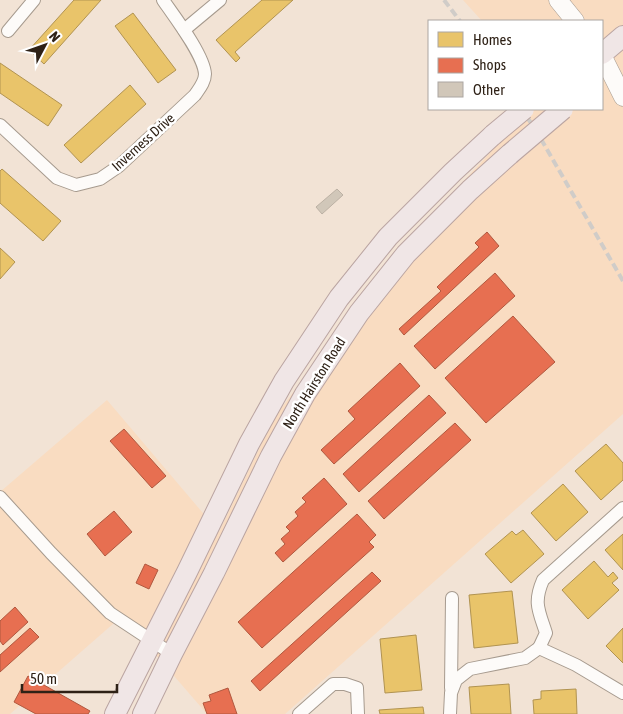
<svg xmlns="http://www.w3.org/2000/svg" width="623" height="714" viewBox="0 0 623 714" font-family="'Asap Condensed',sans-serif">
  <rect width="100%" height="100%" fill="#f2e3d5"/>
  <!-- built -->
  <polygon fill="#f9dcc1" points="463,0 623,0 623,414 285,714 207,714 122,616 10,714 0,714 0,492 107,400 219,532 274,418 396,255 530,109 602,109 602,21 482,21"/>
  <!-- homes -->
  <g fill="#e9c46a" stroke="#b19351">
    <polygon points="74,0 101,0 44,64 29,50"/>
    <polygon points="262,0 293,0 235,52 240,58 236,62 216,40"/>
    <polygon points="133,13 176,70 158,83 115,26"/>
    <polygon points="0,63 62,105 48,126 0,93"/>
    <polygon points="130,85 146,104 81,163 64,145"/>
    <polygon points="2,169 61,221 43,241 0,203 0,171"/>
    <polygon points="0,248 15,262 0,279"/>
    <polygon points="606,444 623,463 623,480 601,500 575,471"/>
    <polygon points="563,484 588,512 556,541 531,513"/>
    <polygon points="523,530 544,554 511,583 485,554 512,531 516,535"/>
    <polygon points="623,534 623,570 605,550"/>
    <polygon points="594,561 608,577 613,572 618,578 612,583 619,590 588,619 562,590"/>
    <polygon points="512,591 518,643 474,648 469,595"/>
    <polygon points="623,628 623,663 606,646"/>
    <polygon points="416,635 422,690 385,693 380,639"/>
    <polygon points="509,684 511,714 471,714 469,687"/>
    <polygon points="576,689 577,714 534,714 533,700 541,699 541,691"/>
    <polygon points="423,707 424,714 380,714 379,710"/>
  </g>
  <!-- shops -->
  <g fill="#e76f51" stroke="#b0583f">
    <polygon points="487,232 499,246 404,335 399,329 441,291 437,287 479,247 475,243"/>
    <polygon points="495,273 515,296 435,369 414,346"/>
    <polygon points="513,316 555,362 486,423 445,378"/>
    <polygon points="400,363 420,386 334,464 321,450 355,419 348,411"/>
    <polygon points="429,395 446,413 359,492 343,474"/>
    <polygon points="455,423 471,440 384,519 368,501"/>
    <polygon points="124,429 166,476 152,488 110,441"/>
    <polygon points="324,478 347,504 283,562 275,553 285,544 281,539 290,531 286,527 298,516 295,512 306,502 302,498"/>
    <polygon points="114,511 132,532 105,556 87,534"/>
    <polygon points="357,514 376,535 369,542 374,547 262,648 238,622"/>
    <polygon points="145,564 158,570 149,589 136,583"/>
    <polygon points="372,572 381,581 260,691 251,681"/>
    <polygon points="15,607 28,622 3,645 0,641 0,621"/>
    <polygon points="30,628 39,637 0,672 0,655"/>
    <polygon points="28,676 90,711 88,714 36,714 14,702"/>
    <polygon points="228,688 237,714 207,714 203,703 211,701 209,695"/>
  </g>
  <!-- building -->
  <polygon fill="#d1c7b9" stroke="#bcb1a4" points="337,189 343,195 322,214 316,207"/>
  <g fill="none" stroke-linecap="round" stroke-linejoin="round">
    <!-- minor casing -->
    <g stroke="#a69a8e" stroke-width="14">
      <g id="minor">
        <polyline points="184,30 220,0"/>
        <polyline points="8,31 34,0"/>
        <path d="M0,125L57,178L76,185L100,179L119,166L195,95C199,89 205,82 205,74C204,55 174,16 163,0"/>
        <polyline points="0,497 51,553 110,613 172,654"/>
        <path d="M539,648L546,633C539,611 533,603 543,580L623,508"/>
        <polyline points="539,648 576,665 623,693"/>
        <polyline points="451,688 452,598"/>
        <polyline points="299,714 333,684 345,684 357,688 358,714"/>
        <polyline points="450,714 451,693 456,680 470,669 525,658 539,648"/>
      </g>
    </g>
    <!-- secondary casing -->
    <g stroke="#a69a8e" stroke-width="19">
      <g id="secondary">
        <polyline points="558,0 575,21"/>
        <polyline points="602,55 623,97"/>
      </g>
    </g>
    <!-- primary casing -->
    <g stroke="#baa4a1" stroke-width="22">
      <g id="primary">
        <polyline points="602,54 623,36"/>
        <polyline points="115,714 187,572 249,444 284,381 339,298 388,237 453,172 493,135"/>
        <polyline points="143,714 172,654 214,573 271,456 305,394 359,313 406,254 470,190 510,154"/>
      </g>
    </g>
    <!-- minor -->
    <use href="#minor" stroke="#fdfbf9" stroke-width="12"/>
    <!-- secondary -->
    <use href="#secondary" stroke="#fdfbf9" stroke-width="18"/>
    <!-- primary -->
    <use href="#primary" stroke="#f0e6e6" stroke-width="20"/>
    <!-- rail -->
    <g stroke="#d0ccc8" stroke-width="4" stroke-dasharray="8 4" stroke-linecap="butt">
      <polyline points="444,0 460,21"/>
      <polyline points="521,109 534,127 623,281"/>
    </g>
    <!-- primary-bridge casing -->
    <g stroke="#baa4a1" stroke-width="22" stroke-linecap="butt">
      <g id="primary-bridge">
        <polyline points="493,135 524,109"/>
        <polyline points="510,154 563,109"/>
      </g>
    </g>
    <!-- primary-bridge -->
    <use href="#primary-bridge" stroke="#f0e6e6" stroke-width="20"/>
  </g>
  <g text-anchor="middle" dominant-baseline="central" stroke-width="5" stroke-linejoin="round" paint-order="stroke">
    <!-- street labels -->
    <g font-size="14" fill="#2e2116" stroke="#fff">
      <text transform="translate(143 142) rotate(-42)">Inverness Drive</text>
      <text transform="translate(314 383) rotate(-58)">North Hairston Road</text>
    </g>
  </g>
  <!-- legend -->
  <rect x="428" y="20" width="175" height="90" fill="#ffffff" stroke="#aba6a2"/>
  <rect x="438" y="32" width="25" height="15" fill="#e9c46a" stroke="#aba6a2"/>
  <text x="473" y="45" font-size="15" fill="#2e2116">Homes</text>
  <rect x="438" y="58" width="25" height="15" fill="#e76f51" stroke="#aba6a2"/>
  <text x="473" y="70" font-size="15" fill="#2e2116">Shops</text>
  <rect x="438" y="82" width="25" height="15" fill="#d1c7b9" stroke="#aba6a2"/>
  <text x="473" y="95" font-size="15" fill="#2e2116">Other</text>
  <!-- north arrow -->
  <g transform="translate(45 45) rotate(49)" stroke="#ffffff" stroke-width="4" paint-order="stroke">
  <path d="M0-4L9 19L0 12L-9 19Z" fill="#2e2116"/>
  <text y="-8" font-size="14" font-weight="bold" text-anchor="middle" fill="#2e2116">N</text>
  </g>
  <!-- scale -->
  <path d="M22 684v8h95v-8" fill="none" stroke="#2e2116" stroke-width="2.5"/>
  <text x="30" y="684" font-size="15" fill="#2e2116" stroke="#ffffff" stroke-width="4" paint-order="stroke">50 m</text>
</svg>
